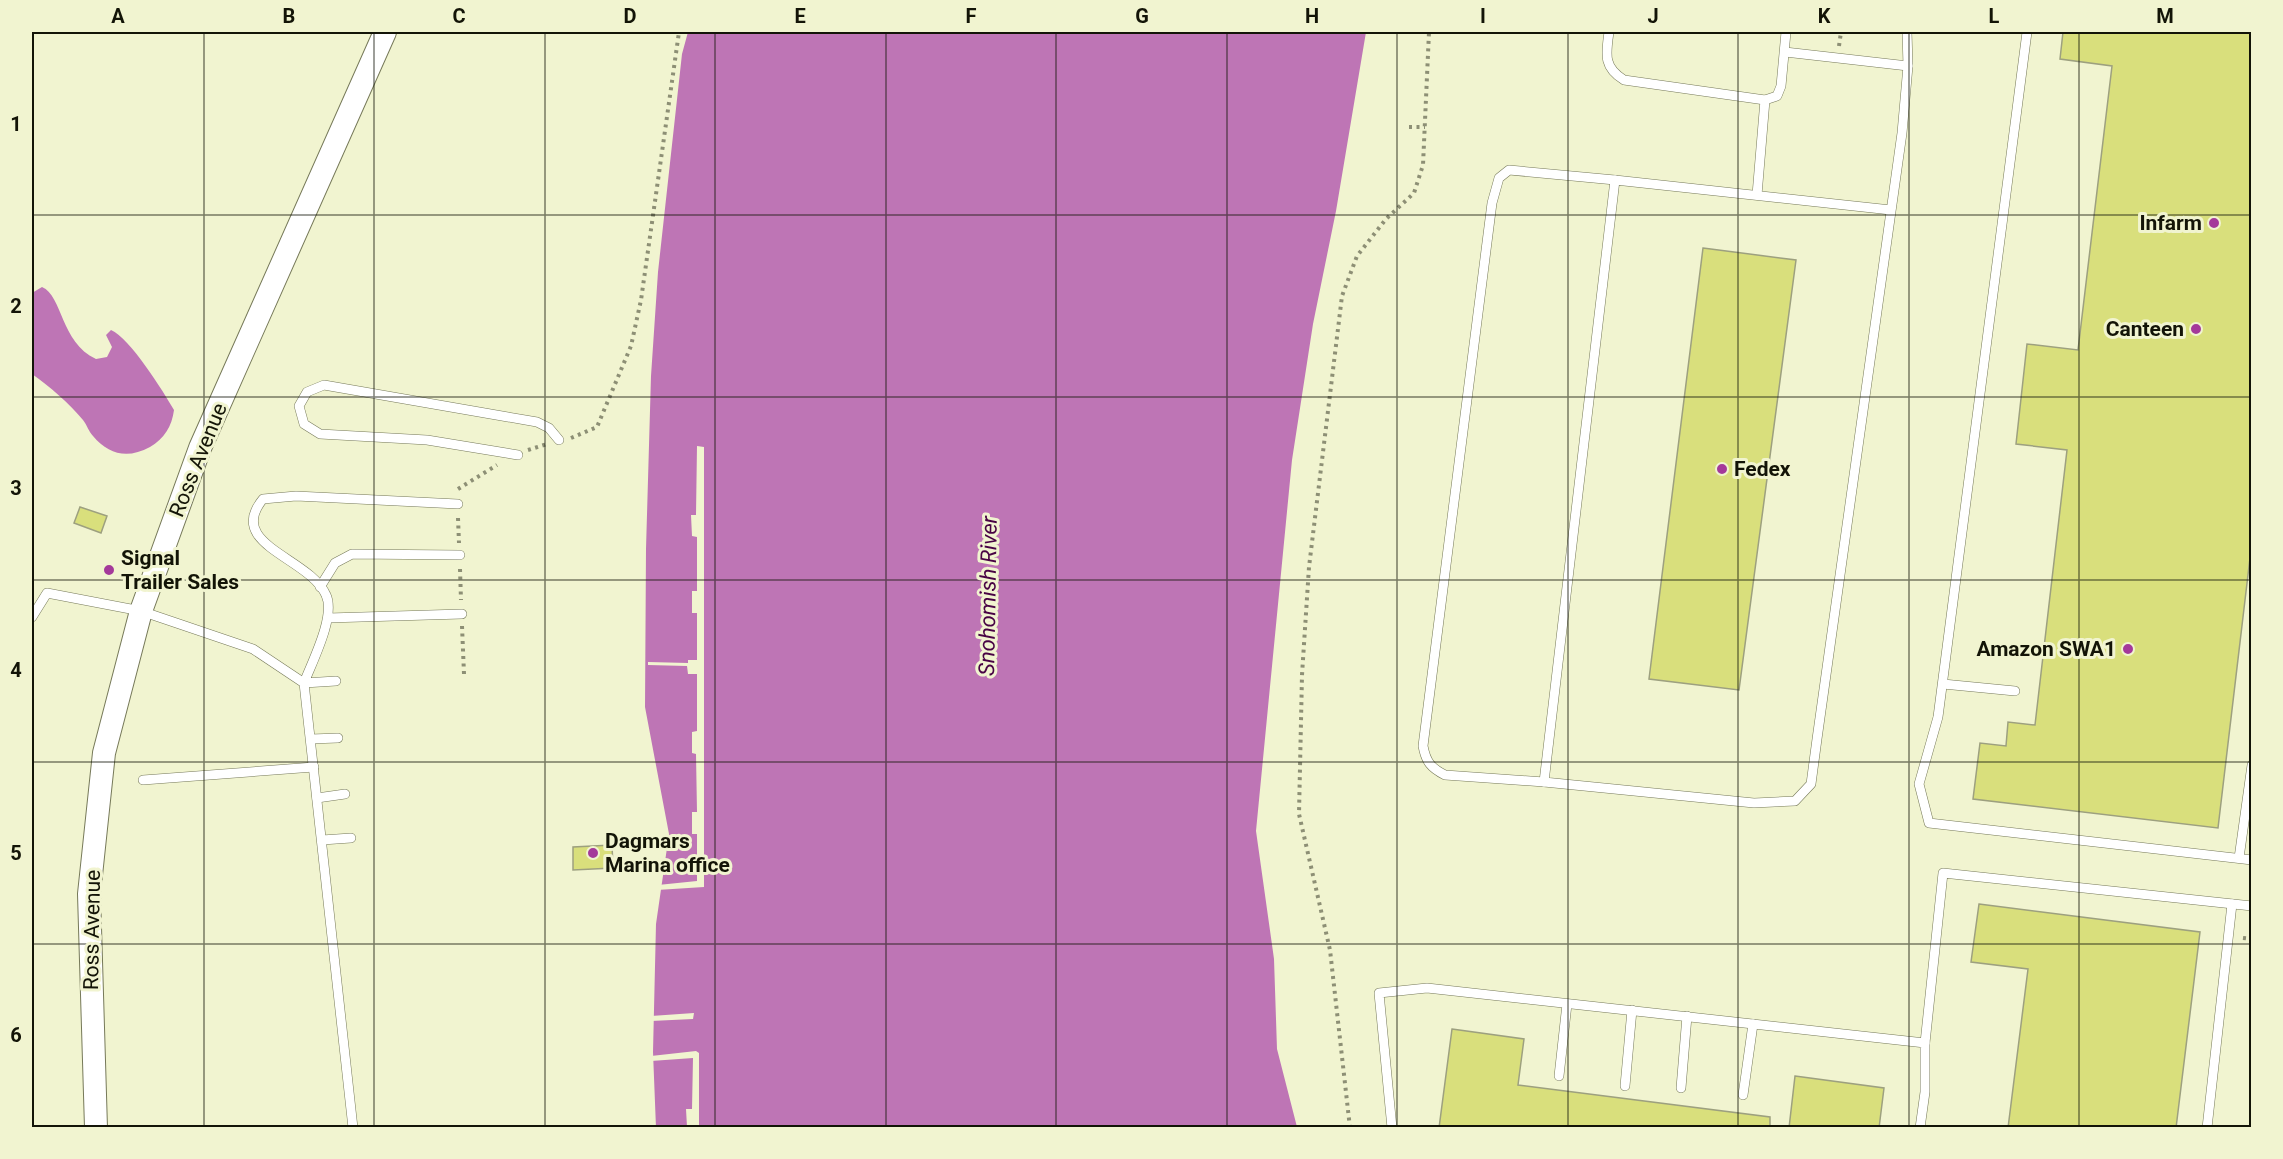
<svg xmlns="http://www.w3.org/2000/svg" width="2283" height="1159" viewBox="0 0 2283 1159" font-family="Roboto,sans-serif">
  <rect width="100%" height="100%" fill="#f1f4d0"/>
  <!-- water -->
  <g fill="#be75b5">
    <polygon points="688,32 1366,32 1336,211 1313,324 1292,460 1256,831 1274,959 1277,1049 1297,1127 656,1128 653,1052 656,924 669,834 645,707 646,549 651,376 658,272 682,54"/>
    <path d="M42,287C63,296 60,342 96,359L107,357L112,347L106,335L111,330C130,338 163,391 174,410C172,426 164,439 150,447C128,459 109,455 93,436C89,432 87,425 83,420C70,404 49,386 32,374V293Z"/>
  </g>
  <!-- pier -->
  <g fill="#f1f4d0">
    <polygon points="697,446 704,447 704,887 657,890 658,885 697,881 697,834 692,834 692,812 697,812 696,754 692,753 692,732 697,731 697,674 688,674 687,666 648,665 648,662 688,663 688,660 697,660 697,613 692,613 692,591 697,591 697,537 692,536 691,515 696,515"/>
    <polygon points="694,1013 693,1019 651,1021 651,1016"/>
    <polygon points="696,1051 699,1053 699,1127 687,1127 686,1109 692,1109 693,1058 651,1061 651,1056"/>
  </g>
  <!-- building -->
  <g fill="#d9df7c" stroke="#9da07f" stroke-width="1.5">
    <polygon points="2063,32 2252,32 2252,541 2218,828 1973,799 1980,743 2006,746 2008,722 2035,725 2067,450 2016,444 2027,344 2078,350 2112,66 2060,59"/>
    <polygon points="1703,248 1796,260 1739,690 1649,679"/>
    <polygon points="80,507 107,516 101,533 74,523"/>
    <polygon points="612,845 613,868 573,870 573,847"/>
    <polygon points="1979,904 2200,932 2176,1128 2008,1128 2028,969 1971,962"/>
    <polygon points="1452,1029 1524,1039 1518,1085 1770,1117 1770,1128 1439,1128"/>
    <polygon points="1795,1076 1884,1088 1879,1128 1789,1128"/>
  </g>
  <g fill="none" stroke-linecap="round" stroke-linejoin="round">
    <!-- service casing -->
    <g stroke="#767959" stroke-width="10">
      <g id="service">
        <path d="M1609,32C1606,54 1603,67 1624,80L1765,100L1777,96L1781,86L1786,32"/>
        <polyline points="2027,32 1938,717 1919,784 1929,823 2252,860"/>
        <polyline points="1785,52 1908,66"/>
        <polyline points="1757,195 1765,100"/>
        <polyline points="1891,210 1615,180 1544,782 1754,803 1795,801 1811,784 1817,739 1902,133 1908,66 1907,32"/>
        <polyline points="518,455 427,440 320,434 304,424 299,406 307,392 324,385 537,422 549,428 559,440"/>
        <polyline points="320,587 335,563 352,554 460,555"/>
        <polyline points="32,617 47,593 141,611 253,649 304,683 353,1128"/>
        <polyline points="328,618 462,614"/>
        <path d="M336,681L304,683C312,662 336,616 326,595C309,557 225,545 263,499L296,496L458,504"/>
        <polyline points="1943,684 2015,691"/>
        <polyline points="311,739 338,738"/>
        <polyline points="143,780 314,767"/>
        <path d="M1544,782L1445,775C1431,768 1426,762 1423,746L1492,203L1499,178L1509,170L1615,180"/>
        <polyline points="317,798 345,794"/>
        <polyline points="322,840 351,838"/>
        <polyline points="2239,858 2252,765"/>
        <polyline points="1925,1043 1943,873 2252,906"/>
        <polyline points="1559,1076 1567,1004"/>
        <polyline points="1625,1086 1632,1010"/>
        <polyline points="1681,1088 1687,1016"/>
        <polyline points="1743,1095 1753,1024"/>
        <polyline points="1392,1128 1379,993 1427,988 1925,1043 1925,1092 1920,1128"/>
        <polyline points="2207,1128 2232,904"/>
      </g>
    </g>
    <!-- tertiary casing -->
    <g stroke="#767959" stroke-width="24">
      <polyline id="tertiary" points="96,1128 89,894 104,753 141,611 200,448 385,32"/>
    </g>
    <!-- path -->
    <g stroke="#8d8f75" stroke-width="4" stroke-dasharray="3 4.5" stroke-linecap="butt">
      <polyline points="1839,46 1841,32"/>
      <polyline points="1409,127 1425,127"/>
      <polyline points="571,438 597,427 631,346 641,300 679,32"/>
      <polyline points="528,450 547,444"/>
      <polyline points="458,489 497,465"/>
      <polyline points="458,518 459,543"/>
      <polyline points="460,569 461,600"/>
      <polyline points="462,626 464,674"/>
      <polyline points="2243,938 2252,939"/>
      <polyline points="1350,1128 1330,950 1299,814 1302,675 1309,567 1342,296 1357,256 1386,219 1414,193 1423,165 1429,32"/>
    </g>
    <!-- service -->
    <use href="#service" stroke="#fff" stroke-width="9"/>
    <!-- tertiary -->
    <use href="#tertiary" stroke="#fff" stroke-width="22"/>
  </g>
  <!-- grid -->
  <path fill="none" stroke="#131407" stroke-width="1.5" stroke-opacity="0.55" d="M204,32V1128M374,32V1128M545,32V1128M715,32V1128M886,32V1128M1056,32V1128M1227,32V1128M1397,32V1128M1568,32V1128M1738,32V1128M1909,32V1128M2079,32V1128M32,215H2252M32,397H2252M32,580H2252M32,762H2252M32,944H2252"/>
  <!-- markers -->
  <g fill="#a4399a" stroke="#f1f4d0" stroke-width="2">
    <circle cx="2214" cy="223" r="6"/>
    <circle cx="2196" cy="329" r="6"/>
    <circle cx="1722" cy="469" r="6"/>
    <circle cx="109" cy="570" r="6"/>
    <circle cx="2128" cy="649" r="6"/>
    <circle cx="593" cy="853" r="6"/>
  </g>
  <g text-anchor="middle" dominant-baseline="central" stroke-width="6" stroke-linejoin="round" paint-order="stroke">
    <!-- poi labels -->
    <g font-size="21" font-weight="bold" fill="#131407" stroke="#f1f4d0" text-anchor="end">
      <text x="2202" y="223">Infarm</text>
      <text x="2184" y="329">Canteen</text>
      <text x="1734" y="469" text-anchor="start">Fedex</text>
      <text x="121" y="558" text-anchor="start">Signal<tspan x="121" dy="24">Trailer Sales</tspan></text>
      <text x="2116" y="649">Amazon SWA1</text>
      <text x="605" y="841" text-anchor="start">Dagmars<tspan x="605" dy="24">Marina office</tspan></text>
    </g>
    <!-- street labels -->
    <g font-size="21" fill="#131407" stroke="#f1f4d0">
      <text transform="translate(198 460) rotate(-68)">Ross Avenue</text>
      <text transform="translate(92 930) rotate(-89)">Ross Avenue</text>
    </g>
    <!-- water labels -->
    <g font-size="22" font-style="italic" fill="#480344" stroke="#f1f4d0">
      <text transform="translate(988 596) rotate(-89)">Snohomish River</text>
    </g>
  </g>
  <!-- border -->
  <rect width="2283" height="1159" fill="none" stroke="#f1f4d0" stroke-width="66"/>
  <rect x="33" y="33" width="2217" height="1093" fill="none" stroke="#131407" stroke-width="2"/>
  <g font-size="20" text-anchor="middle" font-weight="bold" fill="#131407">
    <text x="118" y="23">A</text>
    <text x="289" y="23">B</text>
    <text x="459" y="23">C</text>
    <text x="630" y="23">D</text>
    <text x="800" y="23">E</text>
    <text x="971" y="23">F</text>
    <text x="1142" y="23">G</text>
    <text x="1312" y="23">H</text>
    <text x="1483" y="23">I</text>
    <text x="1653" y="23">J</text>
    <text x="1824" y="23">K</text>
    <text x="1994" y="23">L</text>
    <text x="2165" y="23">M</text>
    <text x="16" y="131">1</text>
    <text x="16" y="313">2</text>
    <text x="16" y="495">3</text>
    <text x="16" y="677">4</text>
    <text x="16" y="860">5</text>
    <text x="16" y="1042">6</text>
  </g>
</svg>
